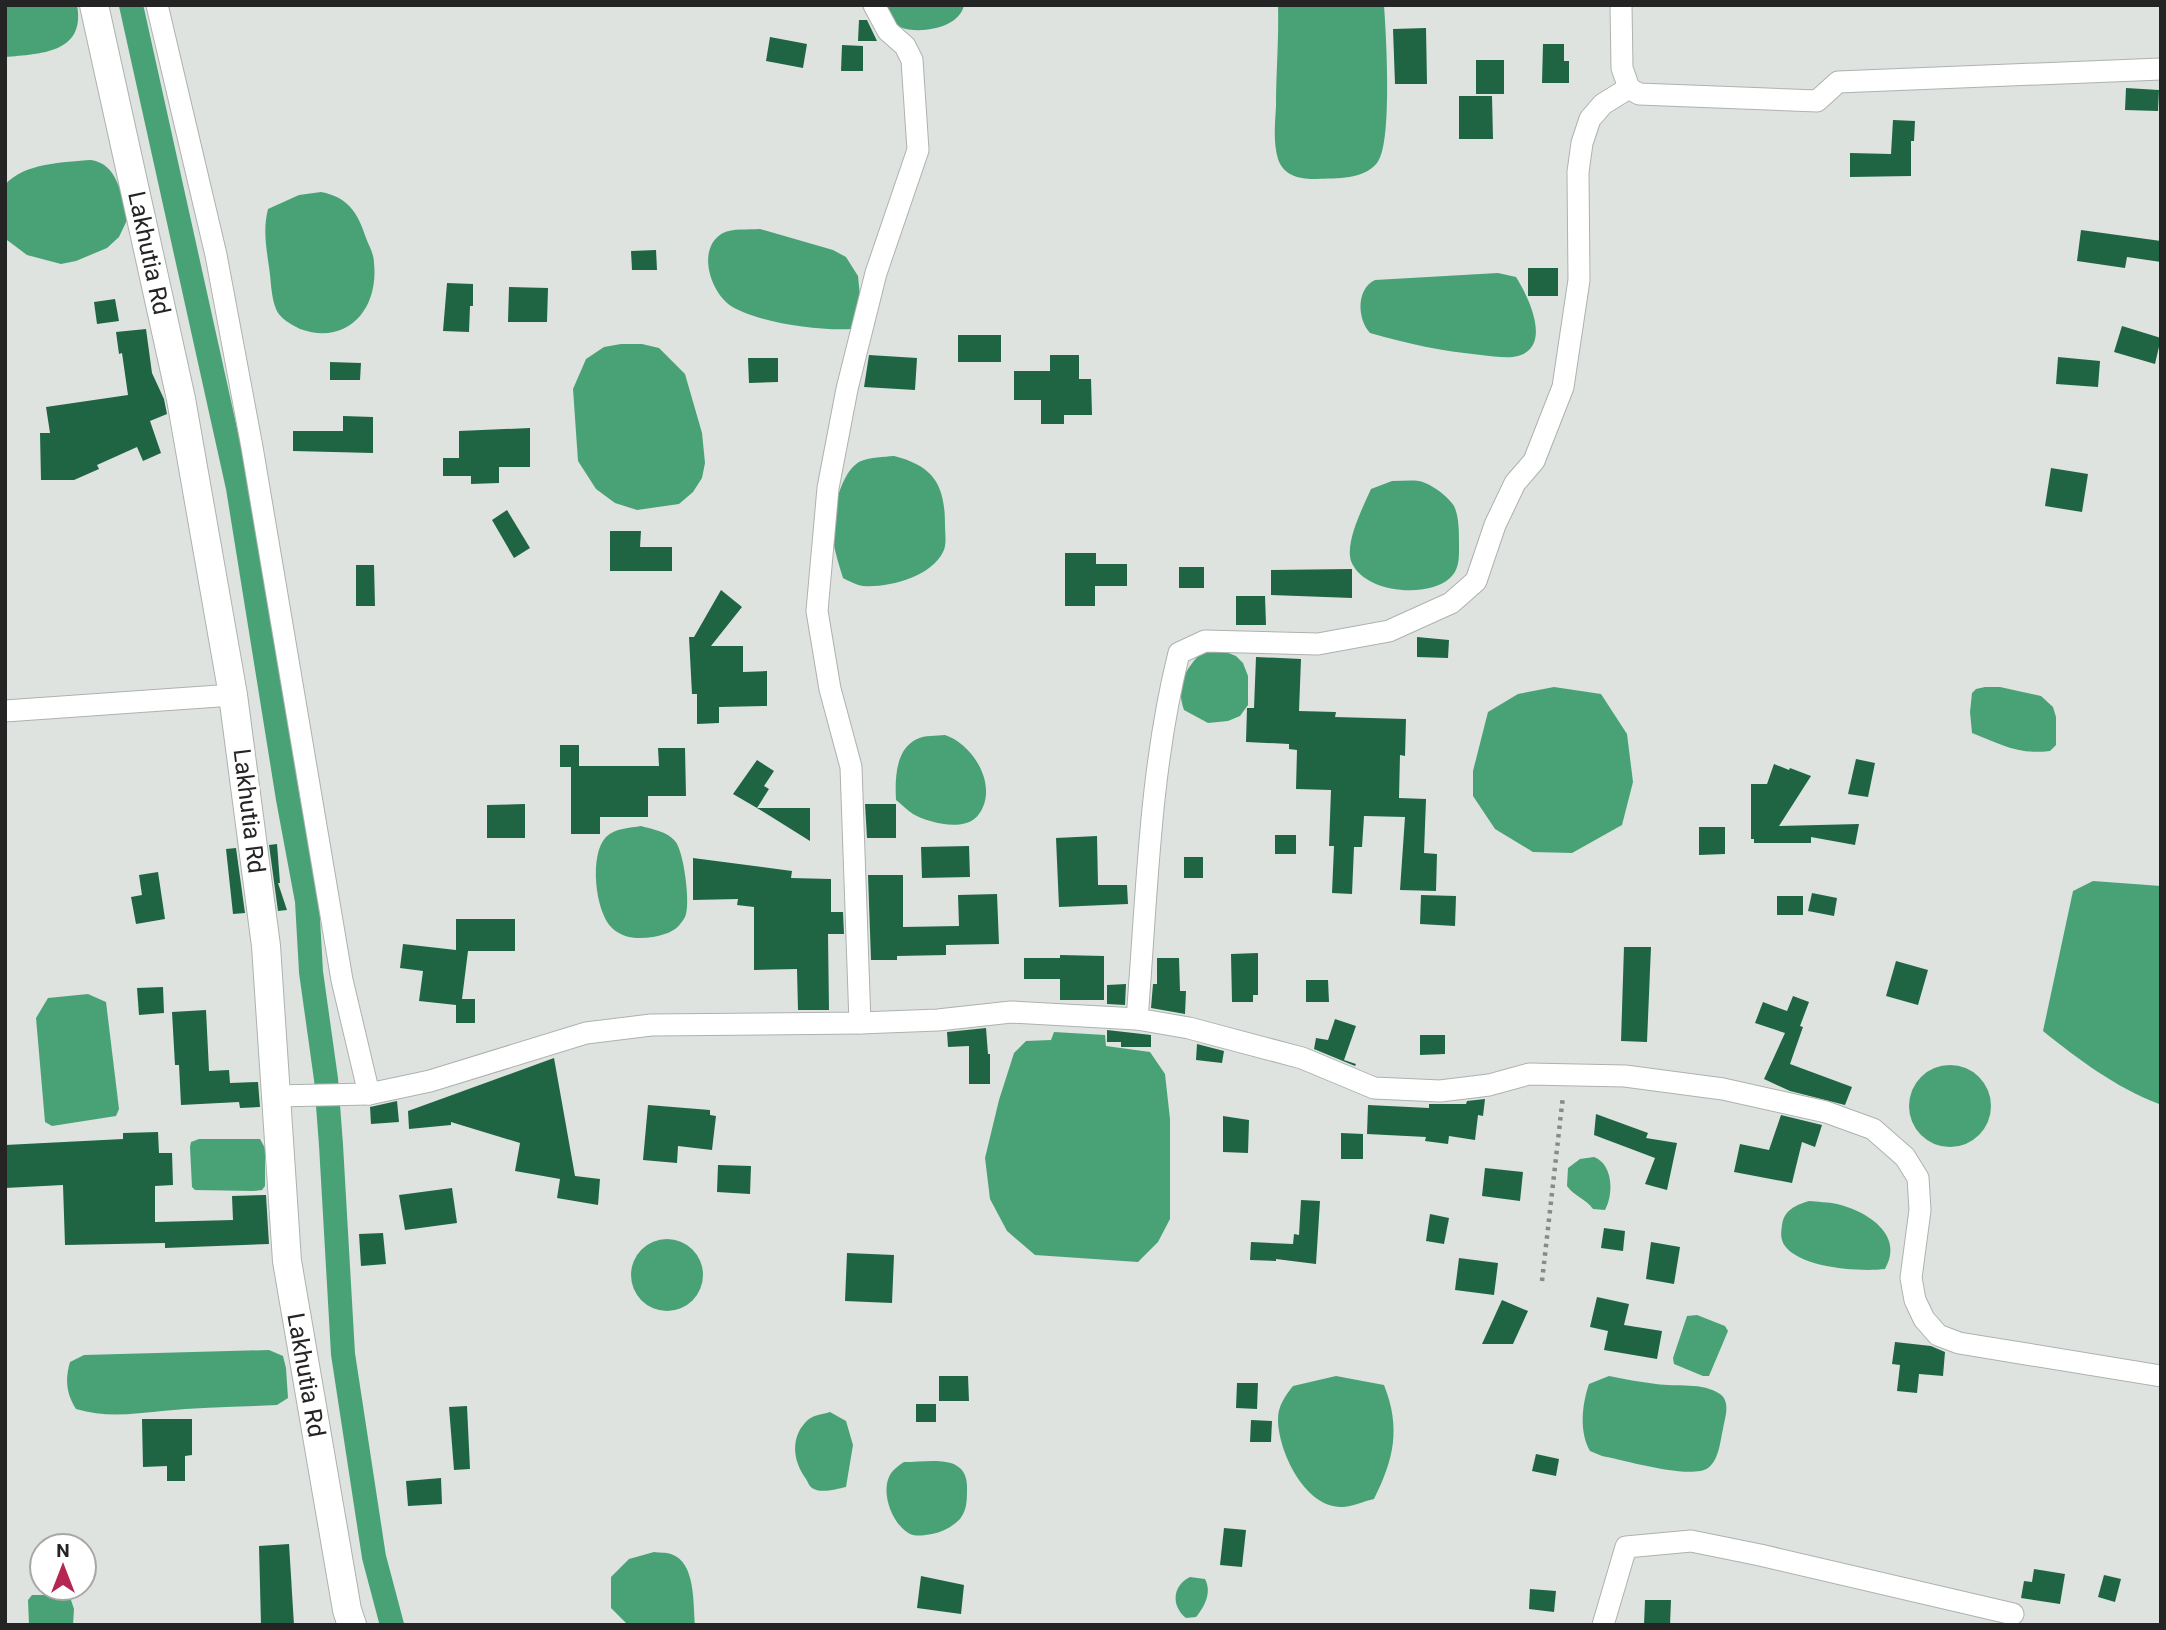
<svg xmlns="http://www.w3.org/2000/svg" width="2166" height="1630" viewBox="0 0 2166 1630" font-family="Roboto,sans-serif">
  <rect width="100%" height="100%" fill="#dee3e0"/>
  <!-- water -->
  <g fill="#49a275">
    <path d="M5,5H77C86,53 41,54 5,57Z"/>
    <path d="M882,5H964C960,28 919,35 900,27C892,23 887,13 882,5Z"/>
    <path d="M1278,5H1384C1386,33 1393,145 1377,163C1363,180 1337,178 1317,179C1301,179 1284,177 1278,159C1273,143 1275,123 1276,106C1276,73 1279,39 1278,5Z"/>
    <path d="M91,160C118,164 121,195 128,218L119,237L107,248L76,261L61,264L27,255L7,240L5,185C23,163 65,162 91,160Z"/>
    <path d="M321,192C348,197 358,213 366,238C369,246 374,254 374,263C379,309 347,346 300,329C292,325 279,318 276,309C271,297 271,280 269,267C266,246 263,229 268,209L299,195Z"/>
    <path d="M760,229L833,250L846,257L858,276L861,307L851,329C819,331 759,323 731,306C710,292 696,248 723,233C732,228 749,230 760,229Z"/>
    <path d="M1498,273L1516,277C1528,296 1553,346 1518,356C1507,359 1493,356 1481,355C1441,351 1409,344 1370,333C1357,319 1356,289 1375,280Z"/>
    <polygon points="621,344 642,344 659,348 685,374 702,433 705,463 702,478 693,492 679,504 637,510 615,503 596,489 578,461 573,389 586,359 604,347"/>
    <path d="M894,456C934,466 945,485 945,525C945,533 947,545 943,552C931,577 888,588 863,586C856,585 849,581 843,578C839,565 835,553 833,540C830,520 840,470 861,461C871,457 883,457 894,456Z"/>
    <path d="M1392,481C1401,481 1411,480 1419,481C1430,483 1448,496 1454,506C1459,516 1459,532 1459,543C1459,556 1460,569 1450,578C1427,599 1363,593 1351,561C1345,542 1363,507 1371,489Z"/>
    <path d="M1221,650L1236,656L1243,663L1248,676V705L1240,716L1228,721L1208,723L1184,710C1175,685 1186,668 1203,651Z"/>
    <polygon points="1554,687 1601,694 1627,734 1633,782 1622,825 1572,853 1533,852 1495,829 1473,796 1473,771 1488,712 1518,694"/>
    <path d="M1985,687H2000L2041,696L2053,707L2056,717V745L2050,751C2017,755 2001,744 1972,733L1970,712L1972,693L1976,689Z"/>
    <path d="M945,735C973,744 999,786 979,814C966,833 929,823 913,814C907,810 901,804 896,800C895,780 895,749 917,739C925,735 936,736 945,735Z"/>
    <path d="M641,826C652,829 668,832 675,841C684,851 690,902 686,914C685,918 683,920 681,923C675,932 663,935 653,937C638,939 624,939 612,928C595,912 589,854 606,837C615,828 630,828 641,826Z"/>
    <path d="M2093,881L2161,886V1101L2159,1104C2115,1087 2079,1060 2043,1031L2073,891Z"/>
    <polygon points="88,994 106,1002 119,1109 116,1116 52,1126 45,1122 36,1018 48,998"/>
    <polygon points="1054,1032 1105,1035 1106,1046 1150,1052 1165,1074 1170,1119 1170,1219 1158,1242 1138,1262 1035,1255 1007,1231 990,1199 985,1158 999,1100 1014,1053 1026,1041 1051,1040"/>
    <circle cx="1950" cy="1106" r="41"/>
    <polygon points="199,1139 260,1139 265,1148 265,1186 262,1190 253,1191 195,1190 192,1187 190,1147 191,1142"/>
    <path d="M1594,1157C1613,1164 1614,1194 1605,1210L1593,1209C1586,1199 1574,1196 1567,1186L1568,1168L1580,1159Z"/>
    <path d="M1809,1201C1818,1202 1828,1202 1837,1204C1867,1211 1905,1235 1885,1269C1860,1272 1801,1268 1785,1246C1780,1239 1781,1232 1782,1225C1784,1210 1796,1205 1809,1201Z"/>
    <circle cx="667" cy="1275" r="36"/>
    <polygon points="1697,1315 1725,1326 1728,1331 1709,1376 1703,1376 1674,1364 1673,1358 1687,1316"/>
    <path d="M269,1350L283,1356L286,1368L288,1398L277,1405C239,1407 200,1407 162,1411C133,1414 105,1418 76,1409C66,1393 65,1379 70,1362L84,1355Z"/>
    <path d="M1336,1376L1384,1385C1401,1428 1394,1459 1374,1499C1364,1501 1352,1507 1342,1507C1305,1508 1278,1451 1278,1419C1278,1406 1285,1396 1293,1386Z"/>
    <path d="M1609,1376C1624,1379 1640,1382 1656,1384C1676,1387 1703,1382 1720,1394C1731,1402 1725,1418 1723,1429C1720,1442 1719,1460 1708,1468C1690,1480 1624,1460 1602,1456L1590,1451C1579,1432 1582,1404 1589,1384Z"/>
    <path d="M830,1412L846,1421L853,1445L846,1487C836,1489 821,1494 812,1488C809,1486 808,1482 806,1479C792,1460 790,1435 809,1419C814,1415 824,1414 830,1412Z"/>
    <path d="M904,1462C930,1462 968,1453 967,1488C967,1500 967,1510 960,1519C952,1527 943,1532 932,1534C925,1535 917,1537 910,1534C893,1525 881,1495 889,1477C892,1470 898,1466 904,1462Z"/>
    <path d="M654,1552C659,1553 666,1552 671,1554C696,1562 693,1604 695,1625H628L611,1608V1577L629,1559Z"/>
    <path d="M1190,1577L1205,1579C1212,1592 1205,1606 1196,1617L1186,1618C1171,1606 1172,1586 1190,1577Z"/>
    <polygon points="32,1595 67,1595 70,1597 74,1609 73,1625 29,1625 28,1600"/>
  </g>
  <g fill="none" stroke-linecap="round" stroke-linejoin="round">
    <!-- canal -->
    <polyline stroke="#49a275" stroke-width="24" points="131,5 238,488 288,799 307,901 311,972 326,1079 331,1145 343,1354 374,1557 392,1625"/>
  </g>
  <!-- building -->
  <g fill="#1f6543">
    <polygon points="859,20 867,20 877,41 858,41"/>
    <polygon points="1426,28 1427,84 1395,84 1393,29"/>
    <polygon points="770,37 807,44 803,68 766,61"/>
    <polygon points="1543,44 1564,44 1564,61 1569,61 1569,83 1542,83"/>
    <polygon points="842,45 863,46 863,71 841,71"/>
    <rect x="1476" y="60" width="28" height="34"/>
    <polygon points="2126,88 2159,90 2158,111 2125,110"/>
    <polygon points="1459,96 1492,96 1493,139 1459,139"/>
    <polygon points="1893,120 1915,121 1914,141 1911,141 1911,176 1850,177 1850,153 1891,154"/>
    <polygon points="2081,230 2161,241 2161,262 2127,257 2125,268 2077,261"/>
    <polygon points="656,250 657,270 632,270 631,251"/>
    <rect x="1528" y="268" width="30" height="28"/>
    <polygon points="447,283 473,284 473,306 470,306 469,332 443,331"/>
    <polygon points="509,287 548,288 547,322 508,322"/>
    <polygon points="115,299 119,321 97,324 94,302"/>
    <polygon points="2122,326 2161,338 2155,364 2114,352"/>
    <polygon points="146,329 152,373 164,399 167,414 150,421 161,453 143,461 137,447 97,465 99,469 74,480 41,480 40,433 50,433 46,407 128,395 122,353 119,354 116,332"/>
    <rect x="958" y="335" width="43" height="27"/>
    <polygon points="869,355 917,358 915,390 864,387"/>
    <polygon points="1050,355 1079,355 1079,379 1091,379 1092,415 1064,415 1064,424 1041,424 1041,400 1014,400 1014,371 1050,371"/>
    <polygon points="2058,357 2100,361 2098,387 2056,384"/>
    <polygon points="748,358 778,358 778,382 749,383"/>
    <polygon points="330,362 361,363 360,380 330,380"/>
    <polygon points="343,416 373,417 373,453 293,451 293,431 343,431"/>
    <polygon points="530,428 530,467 499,467 499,483 471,484 471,476 443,476 443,458 459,458 459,431"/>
    <polygon points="2051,468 2088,474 2082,512 2045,506"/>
    <polygon points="507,510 530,548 514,558 492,520"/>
    <polygon points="610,531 641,531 640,547 672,547 672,571 610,571"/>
    <polygon points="1065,553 1096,553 1096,564 1127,564 1127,586 1095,586 1095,606 1065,606"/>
    <polygon points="356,565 374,565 375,606 356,606"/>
    <rect x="1179" y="567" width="25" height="21"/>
    <polygon points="1352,569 1352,598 1271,595 1271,570"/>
    <polygon points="721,590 742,607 711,646 743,646 743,672 767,671 767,706 719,707 719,723 697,724 697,694 692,694 689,637 694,637"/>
    <polygon points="1236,596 1265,596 1266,625 1236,625"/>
    <polygon points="1417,637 1449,640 1448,658 1417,657"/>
    <polygon points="1256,657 1301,659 1299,711 1336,712 1335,717 1406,719 1405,756 1400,755 1399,798 1426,799 1424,853 1437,854 1436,891 1400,890 1405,817 1364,816 1362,847 1354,847 1352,894 1332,893 1334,846 1329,846 1331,790 1296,789 1297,750 1289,749 1289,744 1246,742 1247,708 1254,708"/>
    <polygon points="560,745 579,745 579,766 659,766 658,748 685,748 686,796 648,796 648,817 600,817 600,834 571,834 571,767 560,767"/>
    <polygon points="1856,759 1875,763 1868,797 1848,794"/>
    <polygon points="757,760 774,771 764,786 769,789 757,808 733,794"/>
    <polygon points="1774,764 1789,770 1790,768 1811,776 1779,826 1859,824 1855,845 1811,837 1811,843 1754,843 1754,839 1751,839 1751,784 1767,784"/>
    <polygon points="525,804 525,838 487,838 487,805"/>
    <polygon points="865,804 896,804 896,838 867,838"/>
    <polygon points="757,808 810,808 810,841"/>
    <polygon points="1699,827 1725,827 1725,854 1699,855"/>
    <rect x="1275" y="835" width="21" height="19"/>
    <polygon points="1097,836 1098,885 1127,885 1128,904 1059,907 1056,838"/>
    <polygon points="277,844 280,883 278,883 287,910 278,911 269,845"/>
    <polygon points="969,846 970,877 922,878 921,847"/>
    <polygon points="236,848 245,913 233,914 226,849"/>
    <rect x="1184" y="857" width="19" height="21"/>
    <polygon points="693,858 792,871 791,878 831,879 831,912 843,912 844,934 828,934 829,1010 798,1010 797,969 754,970 754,907 737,905 738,899 693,900"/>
    <polygon points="158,872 165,919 136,924 131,897 142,895 139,875"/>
    <polygon points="868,875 903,875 903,927 959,926 958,895 997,894 999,944 946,945 946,955 897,956 897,960 871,960"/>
    <polygon points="1812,893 1837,898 1834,916 1808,911"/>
    <polygon points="1421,895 1456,896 1455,926 1420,924"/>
    <rect x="1777" y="896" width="26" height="19"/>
    <polygon points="456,919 515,919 515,951 468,951 462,999 475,999 475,1023 456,1023 456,1005 419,1001 423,971 400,968 403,944 456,950"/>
    <polygon points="1624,947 1651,947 1647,1042 1621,1041"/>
    <polygon points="1258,953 1258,995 1253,995 1253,1002 1232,1002 1231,954"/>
    <polygon points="1060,955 1104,956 1104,1000 1060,1000 1060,979 1024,979 1024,958 1060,958"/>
    <polygon points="1157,958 1179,958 1180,991 1186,991 1185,1014 1151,1008 1153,984 1157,984"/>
    <polygon points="1896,961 1928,970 1918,1005 1886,996"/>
    <polygon points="1306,980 1328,980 1329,1002 1306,1002"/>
    <polygon points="1126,984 1125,1005 1107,1004 1107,985"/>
    <polygon points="163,987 164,1013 139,1015 137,988"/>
    <polygon points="1793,996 1809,1002 1800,1026 1803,1027 1790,1064 1852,1087 1845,1105 1790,1091 1764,1079 1785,1033 1755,1023 1763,1002 1787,1011"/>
    <polygon points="206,1010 209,1071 229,1070 230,1083 258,1082 260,1107 240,1108 239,1102 181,1105 179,1065 175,1065 172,1012"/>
    <polygon points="1335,1019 1356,1026 1344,1060 1356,1064 1355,1066 1314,1049 1316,1038 1328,1040"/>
    <polygon points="986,1028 988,1054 990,1054 990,1084 969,1084 969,1046 948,1047 947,1032"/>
    <polygon points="1107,1030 1151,1035 1151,1047 1121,1047 1121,1042 1107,1042"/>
    <polygon points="1420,1035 1445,1035 1445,1054 1420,1055"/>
    <polygon points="1197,1044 1224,1051 1222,1063 1196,1060"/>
    <polygon points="554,1058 575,1176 600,1179 598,1205 557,1198 560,1179 515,1171 520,1143 451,1122 451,1125 409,1129 408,1111"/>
    <polygon points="1485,1099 1483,1116 1478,1115 1475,1140 1449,1136 1448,1144 1425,1141 1426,1137 1367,1134 1368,1105 1429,1108 1429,1104 1466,1104 1467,1101"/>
    <polygon points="397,1101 399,1122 371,1124 370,1107"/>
    <polygon points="648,1105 710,1110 710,1115 716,1116 712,1150 678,1146 677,1163 643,1160"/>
    <polygon points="1596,1114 1648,1133 1646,1138 1677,1143 1667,1190 1645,1184 1655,1158 1594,1135"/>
    <polygon points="1781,1115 1822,1125 1815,1147 1802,1142 1792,1183 1734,1172 1740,1144 1769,1150"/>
    <polygon points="1223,1116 1249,1120 1248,1153 1223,1152"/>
    <polygon points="158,1132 159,1153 172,1153 173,1185 155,1186 155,1222 233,1220 232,1196 266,1195 269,1244 165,1248 165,1243 65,1245 63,1185 5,1188 5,1145 123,1139 123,1133"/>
    <polygon points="1341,1133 1363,1134 1363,1159 1341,1159"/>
    <polygon points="718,1165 751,1166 750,1194 717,1192"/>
    <polygon points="1485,1168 1523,1172 1520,1201 1482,1196"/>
    <polygon points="452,1188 457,1223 405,1230 399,1195"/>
    <polygon points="1301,1200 1320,1201 1316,1264 1276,1259 1276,1261 1250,1260 1251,1242 1293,1244 1294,1234 1299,1235"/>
    <polygon points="1430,1214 1449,1218 1444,1244 1426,1241"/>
    <polygon points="1604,1228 1625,1231 1623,1251 1601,1248"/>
    <polygon points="383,1233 386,1264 361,1266 359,1234"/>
    <polygon points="1651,1242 1680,1247 1674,1284 1646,1279"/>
    <polygon points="847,1253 894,1255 892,1303 845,1301"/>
    <polygon points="1459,1258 1498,1263 1494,1295 1455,1290"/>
    <polygon points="1597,1297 1629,1304 1624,1325 1662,1331 1657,1359 1604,1350 1608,1331 1590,1327"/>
    <polygon points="1502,1300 1528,1311 1513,1344 1482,1344"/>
    <polygon points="1895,1342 1931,1346 1945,1352 1943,1376 1919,1374 1917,1393 1897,1391 1900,1365 1892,1364"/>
    <polygon points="939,1376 968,1376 969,1401 939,1401"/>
    <polygon points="1237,1383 1258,1383 1257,1409 1236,1408"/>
    <rect x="916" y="1404" width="20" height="18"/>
    <polygon points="467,1406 470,1469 454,1470 449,1407"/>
    <polygon points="142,1419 192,1419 192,1455 185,1456 185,1481 167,1481 167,1466 143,1467"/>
    <polygon points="1251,1420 1272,1421 1271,1442 1250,1442"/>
    <polygon points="1536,1454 1559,1459 1556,1476 1532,1471"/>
    <polygon points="441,1478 442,1504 408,1506 406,1481"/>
    <polygon points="1224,1528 1246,1530 1242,1567 1220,1565"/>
    <polygon points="289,1544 294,1625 261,1625 259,1546"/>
    <polygon points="2034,1569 2065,1574 2060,1604 2021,1598 2024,1581 2032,1582"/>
    <polygon points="2104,1575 2121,1579 2115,1602 2098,1597"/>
    <polygon points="921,1576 964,1585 961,1614 917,1608"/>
    <polygon points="1530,1589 1556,1591 1554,1612 1529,1609"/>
    <polygon points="1645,1600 1671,1600 1670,1625 1644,1625"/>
  </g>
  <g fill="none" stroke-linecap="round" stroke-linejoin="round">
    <!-- minor casing -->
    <g stroke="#adb2af" stroke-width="23">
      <g id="minor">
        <polyline points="157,5 216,255 252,447 342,980 369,1094"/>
        <polyline points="1621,5 1622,68 1629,88 1639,94 1817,101 1838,82 2161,69"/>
        <polyline points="5,711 233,695"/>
        <path d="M1137,1019C1147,897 1149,772 1179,653L1205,641L1318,644L1389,631L1451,603L1476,581L1495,525L1515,483L1534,461L1563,387L1579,280L1578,172L1582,143L1590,119L1603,104L1629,88"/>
        <polyline points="860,1023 851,767 830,689 817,611 828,488 847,389 876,273 918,150 912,60 905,46 888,31 874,5"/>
        <polyline points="275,1096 369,1094 430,1081 586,1033 651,1025 860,1023 938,1020 1011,1012 1137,1019 1189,1028 1302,1058 1374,1088 1440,1091 1489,1085 1529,1074 1625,1076 1723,1089 1826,1112 1873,1129 1905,1157 1918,1178 1920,1210 1911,1278 1915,1300 1924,1319 1938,1335 1959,1343 2161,1376"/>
        <polyline points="1603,1625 1626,1547 1691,1541 1760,1555 2013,1614"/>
      </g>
    </g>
    <!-- tertiary casing -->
    <g stroke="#adb2af" stroke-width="30">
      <polyline id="tertiary" points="94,5 181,399 233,695 266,946 287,1261 347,1610 352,1625"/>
    </g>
    <!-- path -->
    <polyline stroke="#878a88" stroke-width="4.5" stroke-dasharray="3.5 5" stroke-linecap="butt" points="1542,1281 1563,1096"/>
    <!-- minor -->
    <use href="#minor" stroke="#fff" stroke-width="21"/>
    <!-- tertiary -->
    <use href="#tertiary" stroke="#fff" stroke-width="28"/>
  </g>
  <g text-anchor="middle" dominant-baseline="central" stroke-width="7" stroke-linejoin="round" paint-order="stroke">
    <!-- street labels -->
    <g font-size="24" fill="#232423" stroke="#fff">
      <text transform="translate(149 253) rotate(78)">Lakhutia Rd</text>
      <text transform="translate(249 811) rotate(83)">Lakhutia Rd</text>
      <text transform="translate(306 1375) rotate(80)">Lakhutia Rd</text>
    </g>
  </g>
  <!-- border -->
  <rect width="2166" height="1630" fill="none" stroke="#232423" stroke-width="14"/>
  <!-- north arrow -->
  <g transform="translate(63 1567)"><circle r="33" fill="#ffffff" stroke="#a7a7a7" stroke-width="2"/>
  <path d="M0-5L12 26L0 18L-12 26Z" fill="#b62652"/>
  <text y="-10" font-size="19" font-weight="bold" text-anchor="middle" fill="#232423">N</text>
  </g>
</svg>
